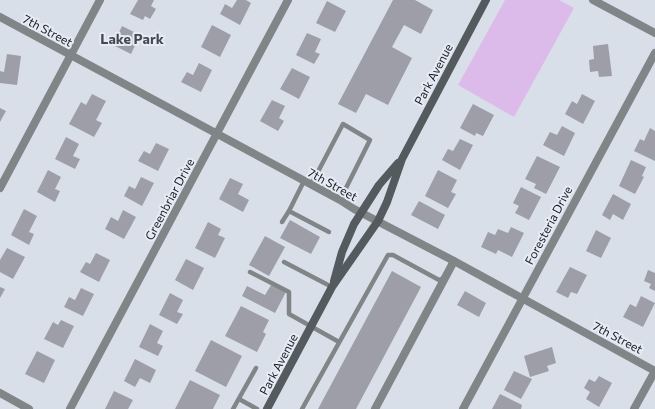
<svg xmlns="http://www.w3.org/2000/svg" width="655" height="409" viewBox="0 0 655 409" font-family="Commissioner,sans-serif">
  <rect width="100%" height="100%" fill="#d9dfe9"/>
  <!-- green -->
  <polygon fill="#dcbbea" points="505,0 559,0 574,8 514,117 458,85"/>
  <!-- building -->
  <g fill="#9e9ea8">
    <polygon points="138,0 154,0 151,6 156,9 150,19 145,16 143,20 130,14"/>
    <polygon points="237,0 246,0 251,3 240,25 220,14 225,4 232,8"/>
    <polygon points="393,0 415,0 433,10 421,34 404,25 392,47 412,58 388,105 366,94 356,113 338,104"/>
    <polygon points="327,1 346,11 335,32 316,23"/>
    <polygon points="212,25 231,35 220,57 201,47"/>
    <polygon points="122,26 140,35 131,54 113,45"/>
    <polygon points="307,33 321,39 315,52 320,54 314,64 296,55"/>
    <polygon points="608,44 612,76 599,77 598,71 590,72 589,60 594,59 593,46"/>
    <polygon points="7,54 21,56 17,85 0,83 0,71 4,72"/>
    <polygon points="199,63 212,70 201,92 181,82 187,72 193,75"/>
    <polygon points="292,68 310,77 299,99 280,89"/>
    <polygon points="92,94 106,101 96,120 102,123 94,137 69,124 81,102 86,105"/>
    <polygon points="582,94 595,101 583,124 565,114 572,101 577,104"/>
    <polygon points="272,100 285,106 279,118 284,121 278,131 260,121"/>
    <polygon points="473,104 494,115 483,136 476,133 475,136 460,128"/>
    <polygon points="0,108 6,111 0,122"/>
    <polygon points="562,126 575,133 564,156 543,145 550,132 557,135"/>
    <polygon points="650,128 655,131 655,161 634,151 640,139 644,141"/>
    <polygon points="66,137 79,144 73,156 80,159 75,169 55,159"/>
    <polygon points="460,139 473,145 460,170 442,160 448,149 453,151"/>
    <polygon points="156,143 169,149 158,171 138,161 144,151 150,154"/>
    <polygon points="537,156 560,167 546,194 534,188 536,184 525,179"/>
    <polygon points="631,160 646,167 642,176 644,177 635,194 619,186"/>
    <polygon points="48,170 61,177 55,189 60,191 55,202 37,192"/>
    <polygon points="438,170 457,180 451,192 456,194 448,208 425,196"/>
    <polygon points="141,177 154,183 142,206 124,196 129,186 135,189"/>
    <polygon points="230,178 243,184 238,194 249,200 243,212 219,199"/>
    <polygon points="521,187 541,197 529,220 515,213 519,206 513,203"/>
    <polygon points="613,194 631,204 623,220 613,214 610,220 602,215"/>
    <polygon points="419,201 445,215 438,229 411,215"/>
    <polygon points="24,209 37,216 29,232 34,234 29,245 11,235"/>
    <polygon points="123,210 136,217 124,239 105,229 111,217 118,221"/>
    <polygon points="290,220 320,237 311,254 280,238"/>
    <polygon points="208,222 221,229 218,235 225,238 215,258 195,248"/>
    <polygon points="511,227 524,233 512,257 498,250 496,254 481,247 488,232 495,235 498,229 508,233"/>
    <polygon points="596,230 611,238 601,258 586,251"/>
    <polygon points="265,236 285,247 269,276 249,265"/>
    <polygon points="7,248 25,257 13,279 0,272 0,260"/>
    <polygon points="96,253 110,260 99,282 80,272 86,262 90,264"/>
    <polygon points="186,259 204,268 193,290 175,280"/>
    <polygon points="570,267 587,275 577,294 571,292 568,298 556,292"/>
    <polygon points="648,270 655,273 655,291 649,288 651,284 644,281"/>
    <polygon points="392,271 421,287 356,409 318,409"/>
    <polygon points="271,285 286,292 275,313 242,296 247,286 265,295"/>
    <polygon points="0,287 5,289 0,298"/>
    <polygon points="81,288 94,294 83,316 64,307 69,297 75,300"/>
    <polygon points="465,291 486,303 479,317 457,305"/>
    <polygon points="170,293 183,300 177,312 183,314 177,324 159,315"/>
    <polygon points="641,296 655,303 643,327 623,317 630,304 636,307"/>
    <polygon points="241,306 269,320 263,332 266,334 257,352 225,336"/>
    <polygon points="61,320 74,326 63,348 44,339 53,322 58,325"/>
    <polygon points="150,324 163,331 157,343 163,346 158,356 139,347"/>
    <polygon points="211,340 242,356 226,387 195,371"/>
    <polygon points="552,347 556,363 547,366 549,371 530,377 524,356"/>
    <polygon points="37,351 55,360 44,383 25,374"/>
    <polygon points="135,359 156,370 150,383 140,378 135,387 124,381"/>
    <polygon points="514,371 532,379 521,399 504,390"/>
    <polygon points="599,376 612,383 599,407 586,399 590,392 584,388 589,379 595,382"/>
    <polygon points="190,380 220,395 213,409 175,409"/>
    <polygon points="114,391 133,400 128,409 105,409"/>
    <polygon points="500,394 522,405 521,409 492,409"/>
  </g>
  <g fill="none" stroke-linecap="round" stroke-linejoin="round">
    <!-- lane -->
    <g stroke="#808587" stroke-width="4.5">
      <polyline points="304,181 289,211 329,232"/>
      <polyline points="311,185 343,124 370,140 340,200"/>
      <polyline points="282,222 289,211"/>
      <polyline points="284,262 332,287"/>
      <polyline points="250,272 289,292 289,314 339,342"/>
      <polyline points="239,399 257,409"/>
      <polyline points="233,409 256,368"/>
      <polyline points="302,409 388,255 393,255 439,280 445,278"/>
    </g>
    <!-- street -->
    <g stroke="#808587" stroke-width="8">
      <polyline points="593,0 655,33"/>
      <polyline points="0,17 340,200 354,209 454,261 655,371 634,409"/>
      <polyline points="0,188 100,0"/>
      <polyline points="0,393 29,409"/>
      <polyline points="70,409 288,0"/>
      <polyline points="375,409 454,261"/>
      <polyline points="463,409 655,53"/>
    </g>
    <!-- secondary -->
    <g stroke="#545b5e" stroke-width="8">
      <polyline points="334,281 342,252 354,224 379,185 398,163"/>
      <polyline points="267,409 332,287 378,221 387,202 402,159 486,0"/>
    </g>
  </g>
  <g text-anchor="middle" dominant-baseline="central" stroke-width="4" stroke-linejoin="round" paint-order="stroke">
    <!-- street labels -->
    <g font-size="12" fill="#191b1e" stroke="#e6ecf6">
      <text transform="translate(48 30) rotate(28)">7th Street</text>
      <text transform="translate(433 74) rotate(-62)">Park Avenue</text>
      <text transform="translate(333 184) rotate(29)">7th Street</text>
      <text transform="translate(169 199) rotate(-62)">Greenbriar Drive</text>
      <text transform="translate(548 225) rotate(-62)">Foresteria Drive</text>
      <text transform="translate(618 337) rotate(28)">7th Street</text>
      <text transform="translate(278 364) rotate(-62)">Park Avenue</text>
    </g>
    <!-- quarter labels -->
    <g font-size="14" font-weight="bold" fill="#444951" stroke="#e6ecf6">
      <text x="132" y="38">Lake Park</text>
    </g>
  </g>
</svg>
